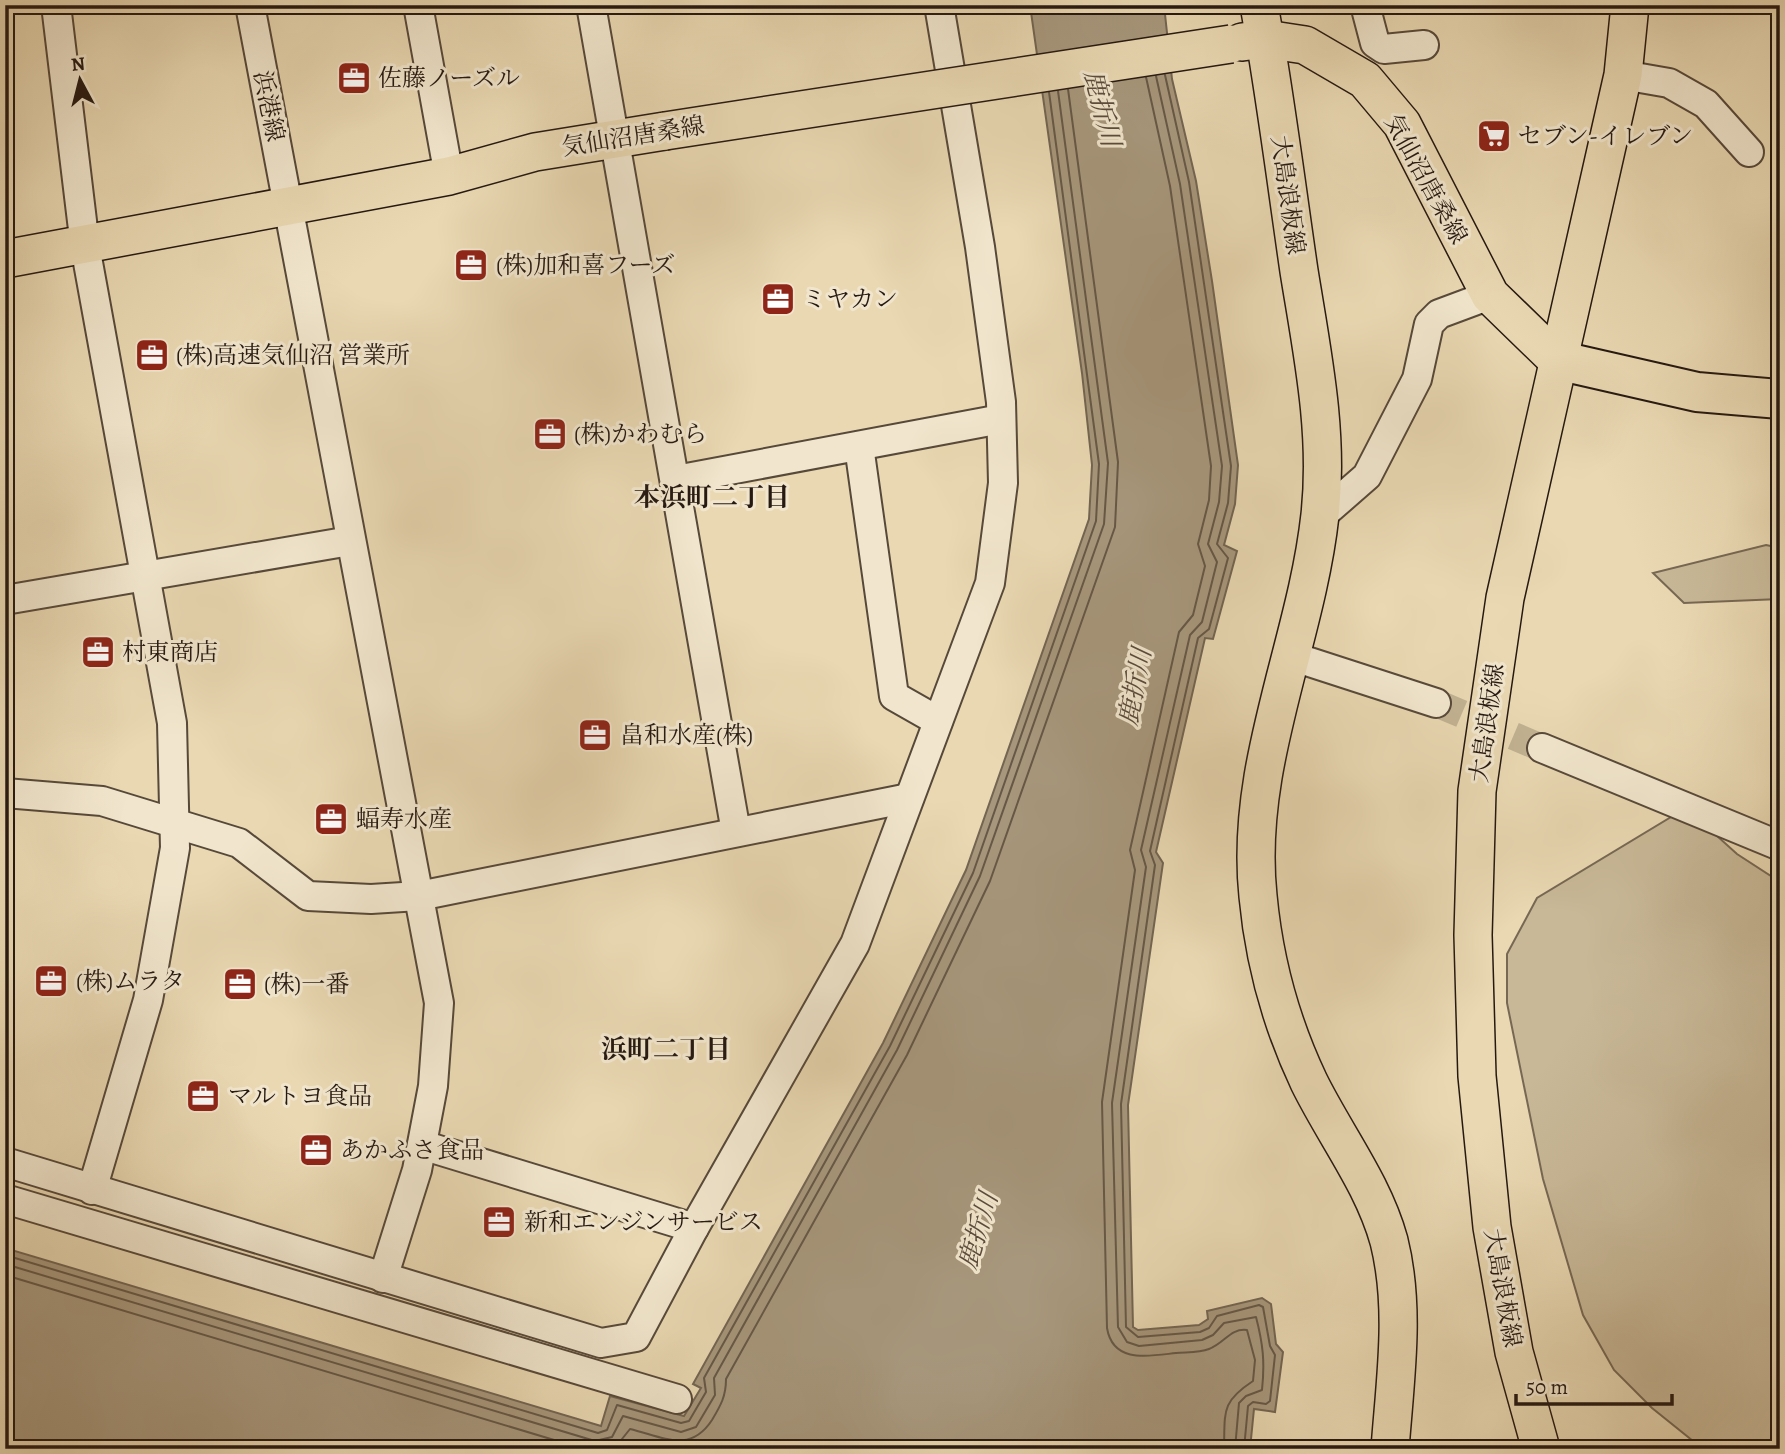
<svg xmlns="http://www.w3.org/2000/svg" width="1785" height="1454" viewBox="0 0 1785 1454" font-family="Alegreya,'Noto Serif JP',serif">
  <rect width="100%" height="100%" fill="#e9d8b2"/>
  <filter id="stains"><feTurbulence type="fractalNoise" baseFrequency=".00286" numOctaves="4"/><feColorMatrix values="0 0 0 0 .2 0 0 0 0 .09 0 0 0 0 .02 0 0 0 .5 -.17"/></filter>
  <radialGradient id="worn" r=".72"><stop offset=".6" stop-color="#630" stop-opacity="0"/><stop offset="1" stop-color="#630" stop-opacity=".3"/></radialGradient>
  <!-- green -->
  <g fill="#c8b897" stroke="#776854" stroke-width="2">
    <polygon points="1766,545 1780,548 1780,599 1684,603 1653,573"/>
    <polygon points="1686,808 1737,854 1780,882 1780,1449 1703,1449 1652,1408 1614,1370 1583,1315 1543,1179 1507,1003 1507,954 1537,898"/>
  </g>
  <!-- water -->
  <polygon fill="#a7977c" stroke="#736552" stroke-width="2" points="1030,5 1164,5 1172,79 1196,181 1212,281 1238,465 1235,504 1224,545 1237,551 1213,639 1205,638 1156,852 1163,863 1128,1105 1133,1327 1138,1330 1199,1325 1208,1319 1207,1311 1262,1298 1271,1304 1276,1344 1283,1352 1275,1412 1254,1409 1250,1449 5,1449 5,1248 601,1426 610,1396 684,1416 701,1388 693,1384 883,1043 966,870 1089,519 1092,465 1082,373"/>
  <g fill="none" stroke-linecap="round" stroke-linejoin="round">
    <!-- shore -->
    <g stroke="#665847" stroke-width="2">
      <polyline points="1165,75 1189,182 1231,466 1228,503 1217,544 1228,558 1209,629 1198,638 1150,851 1155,865 1121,1104 1126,1327 1138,1337 1200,1332 1209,1328 1217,1316 1259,1305 1263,1307 1270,1346 1275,1355 1270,1401 1266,1404 1253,1402 1248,1406 1244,1449"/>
      <path d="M1156,76L1180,184L1222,466L1219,502L1208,544L1217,562L1202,622L1190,635L1141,850L1146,867L1112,1103L1118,1327L1127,1342L1139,1346L1202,1340L1213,1335L1224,1323L1256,1317C1263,1344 1265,1362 1262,1390L1246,1396L1239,1403L1235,1449"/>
      <path d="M1146,77L1170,186L1211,466L1209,500L1198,544L1205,566L1193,615L1179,632L1130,850L1135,870L1102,1102L1107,1328C1113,1364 1149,1356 1176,1353C1187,1352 1199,1353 1209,1349C1225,1343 1230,1328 1247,1330L1255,1360L1253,1381C1221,1402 1225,1411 1224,1449"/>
      <polyline points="5,1255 598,1433 607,1430 617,1405 681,1423 689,1421 706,1392 704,1378 890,1046 973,873 1096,521 1099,464 1049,92"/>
      <polyline points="5,1264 595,1441 612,1437 623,1416 681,1432 696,1427 715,1395 714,1378 897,1050 980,876 1104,524 1108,463 1058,91"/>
      <polyline points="5,1275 584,1449"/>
      <path d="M614,1449L630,1429C663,1437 690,1454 712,1420C721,1405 726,1396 726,1379L907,1055L990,881L1115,527L1118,462L1068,89"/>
    </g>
    <!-- minor-tunnel -->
    <polyline stroke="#c2b292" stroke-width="28" stroke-dasharray="28 14" stroke-linecap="butt" points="1436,703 1542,748"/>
    <!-- minor casing -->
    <g stroke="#57493a" stroke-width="32">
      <g id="minor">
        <polyline points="56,5 85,246 172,723 175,848 148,1000 92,1190"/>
        <polyline points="250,5 439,1003 433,1086 417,1170 383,1278"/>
        <polyline points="418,5 449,176"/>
        <polyline points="591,5 736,832"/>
        <polyline points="1365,5 1375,43 1384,49 1424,45"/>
        <polyline points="1623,75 1669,83 1706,104 1749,152"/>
        <polyline points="859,446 894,696 938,721"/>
        <polyline points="676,480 1001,419"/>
        <polyline points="1320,517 1367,476 1417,379 1429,324 1439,314 1490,295"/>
        <polyline points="5,600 350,541"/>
        <polyline points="1291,656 1436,703"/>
        <polyline points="1542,748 1780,846"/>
        <polyline points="5,793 102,801 239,843 308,896 371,899 419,896 909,798"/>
        <polyline points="422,1145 694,1228"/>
        <polyline points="5,1162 601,1343 636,1337 694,1228 855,944 990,583 1003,483 1001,402 980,247 939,5"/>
        <polyline points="5,1199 677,1399"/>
      </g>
    </g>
    <!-- major casing -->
    <g stroke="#261912" stroke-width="40">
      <g id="major">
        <path d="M1259,5C1275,93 1286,182 1299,271C1312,352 1329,432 1320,515C1306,643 1244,764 1258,896C1264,960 1281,1023 1309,1082C1335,1135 1373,1183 1389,1241C1406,1309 1395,1380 1390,1449"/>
        <polyline points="1242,42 1265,39 1305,45 1365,80 1402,124 1490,295 1557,360"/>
        <polyline points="5,259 449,176 535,152 665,131"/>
        <polyline points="1541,1449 1514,1352 1492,1227 1477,1076 1473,935 1477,791 1505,598 1623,75 1630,5"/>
      </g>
    </g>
    <!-- highway casing -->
    <g stroke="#261912" stroke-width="42">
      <polyline id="highway" points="1557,360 1697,392 1780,399"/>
    </g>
    <!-- minor -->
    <use href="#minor" stroke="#f1e6cd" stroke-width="28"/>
    <!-- major -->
    <use href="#major" stroke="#e9d8b2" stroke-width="37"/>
    <!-- highway -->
    <use href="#highway" stroke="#e9d8b2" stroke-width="38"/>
    <!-- major-bridge casing -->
    <g stroke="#261912" stroke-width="40" stroke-linecap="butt">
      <polyline id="major-bridge" points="665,131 1231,44"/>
    </g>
    <!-- major-bridge -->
    <use href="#major-bridge" stroke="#e9d8b2" stroke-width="37"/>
  </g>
  <!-- icons -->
  <defs>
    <g id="office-square" transform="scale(1.75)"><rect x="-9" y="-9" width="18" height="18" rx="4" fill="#8f2418" stroke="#f1e6cd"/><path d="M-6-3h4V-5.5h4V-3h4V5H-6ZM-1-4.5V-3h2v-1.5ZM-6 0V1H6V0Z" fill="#fff"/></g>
    <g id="supermarket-square" transform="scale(1.75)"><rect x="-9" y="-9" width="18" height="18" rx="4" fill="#8f2418" stroke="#f1e6cd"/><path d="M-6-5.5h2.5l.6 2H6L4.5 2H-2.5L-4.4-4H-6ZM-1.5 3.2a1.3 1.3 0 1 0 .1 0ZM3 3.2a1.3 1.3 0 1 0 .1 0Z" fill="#fff"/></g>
  </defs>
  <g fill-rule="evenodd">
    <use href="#office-square" x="354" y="78"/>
    <use href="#supermarket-square" x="1494" y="136"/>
    <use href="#office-square" x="471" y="265"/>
    <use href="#office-square" x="778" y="299"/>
    <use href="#office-square" x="152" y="355"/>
    <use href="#office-square" x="550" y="434"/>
    <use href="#office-square" x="98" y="652"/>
    <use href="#office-square" x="595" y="735"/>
    <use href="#office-square" x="331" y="819"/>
    <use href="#office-square" x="51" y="981"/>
    <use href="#office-square" x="240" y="984"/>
    <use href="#office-square" x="203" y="1096"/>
    <use href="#office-square" x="316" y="1150"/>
    <use href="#office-square" x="499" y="1222"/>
  </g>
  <g text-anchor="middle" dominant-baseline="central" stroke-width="6" stroke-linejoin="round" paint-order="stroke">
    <!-- poi labels -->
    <g font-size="24" fill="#261912" stroke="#f1e6cd" text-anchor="start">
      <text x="378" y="78">佐藤ノーズル</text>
      <text x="1518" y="136">セブン-イレブン</text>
      <text x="496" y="265">(株)加和喜フーズ</text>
      <text x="802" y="299">ミヤカン</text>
      <text x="176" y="355">(株)高速気仙沼 営業所</text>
      <text x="574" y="434">(株)かわむら</text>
      <text x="122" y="652">村東商店</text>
      <text x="620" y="735">畠和水産(株)</text>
      <text x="356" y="819">蝠寿水産</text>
      <text x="76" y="981">(株)ムラタ</text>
      <text x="264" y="984">(株)一番</text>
      <text x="228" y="1096">マルトヨ食品</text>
      <text x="340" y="1150">あかふさ食品</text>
      <text x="524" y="1222">新和エンジンサービス</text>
    </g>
    <!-- street labels -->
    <g font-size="24" fill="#261912" stroke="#f1e6cd">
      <text transform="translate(269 106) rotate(79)">浜港線</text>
      <text transform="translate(633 136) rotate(-9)">気仙沼唐桑線</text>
      <text transform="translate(1426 179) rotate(61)">気仙沼唐桑線</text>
      <text transform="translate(1288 195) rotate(82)">大島浪板線</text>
      <text transform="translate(1487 723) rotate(-82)">大島浪板線</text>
      <text transform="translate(1503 1288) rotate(80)">大島浪板線</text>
    </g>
    <!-- water labels -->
    <g font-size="26" font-style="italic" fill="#5a4b3c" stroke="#f1e6cd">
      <text transform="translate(1102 108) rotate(76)">鹿折川</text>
      <text transform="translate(1135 687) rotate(-79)">鹿折川</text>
      <text transform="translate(978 1231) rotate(-73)">鹿折川</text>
    </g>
    <!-- neighbourhood labels -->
    <g font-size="26" font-weight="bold" fill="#261912" stroke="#f1e6cd">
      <text x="712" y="497">本浜町二丁目</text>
      <text x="666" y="1049">浜町二丁目</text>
    </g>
  </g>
  <!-- margin -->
  <rect width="1785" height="1454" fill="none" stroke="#e9d8b2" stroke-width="28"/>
  <rect x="7" y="7" width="1771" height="1440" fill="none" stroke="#261912" stroke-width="3.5"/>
  <rect x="14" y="14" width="1757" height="1426" fill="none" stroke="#261912" stroke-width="2"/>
  <!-- north arrow -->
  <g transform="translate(80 80) rotate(353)" stroke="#f1e6cd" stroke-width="5" paint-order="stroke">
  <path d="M0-5L12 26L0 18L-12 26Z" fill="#261912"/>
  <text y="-10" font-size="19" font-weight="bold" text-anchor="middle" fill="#261912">N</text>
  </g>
  <!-- scale -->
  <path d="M1516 1394v10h156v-10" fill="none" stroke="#261912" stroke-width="3.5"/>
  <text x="1526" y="1394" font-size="21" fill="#261912" stroke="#f1e6cd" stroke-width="5" paint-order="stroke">50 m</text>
  <rect width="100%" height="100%" filter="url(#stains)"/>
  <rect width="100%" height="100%" fill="url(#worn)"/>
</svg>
